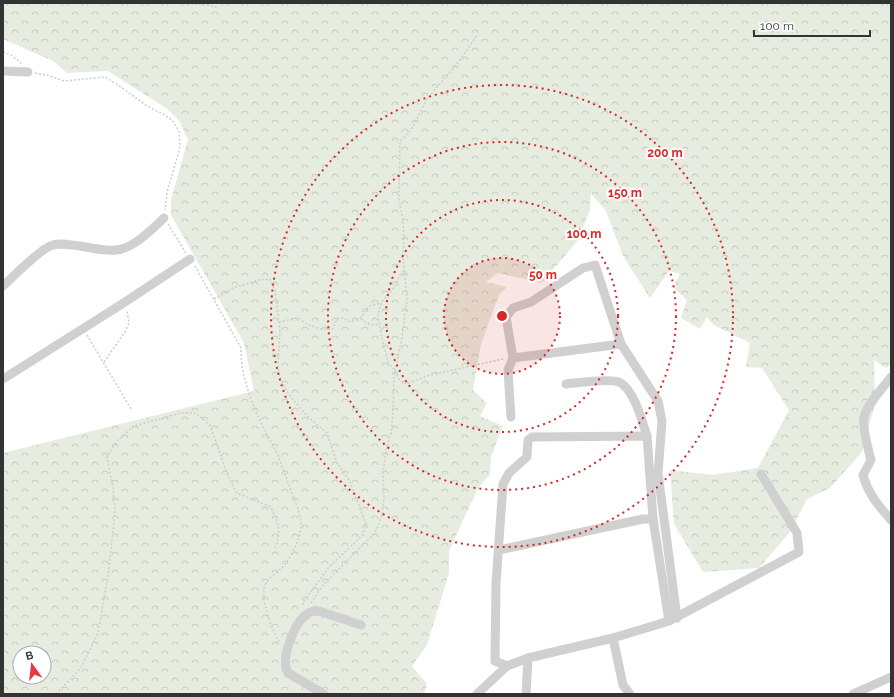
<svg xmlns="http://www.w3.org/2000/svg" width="894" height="697" viewBox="0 0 894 697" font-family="Raleway,sans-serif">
  <defs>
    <pattern id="forest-crowns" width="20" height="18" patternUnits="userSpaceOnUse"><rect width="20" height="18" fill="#e6ecdf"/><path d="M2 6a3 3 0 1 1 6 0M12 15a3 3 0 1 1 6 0" fill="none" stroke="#c6cbc0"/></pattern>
  </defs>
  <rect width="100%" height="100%" fill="#fff"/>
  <!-- forest -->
  <path fill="url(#forest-crowns)" fill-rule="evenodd" d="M3,3H891V364L886,368L874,360L875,404L862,452L830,488L807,499L790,532L759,568L703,572L674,524L670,470L713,475L758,468L789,410L762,368L746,367L750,343L714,325L707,317L700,329L681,318L687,300L673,287L680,274L669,271L650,298L623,256L606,211L591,193L590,210L578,240L542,283L498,273L486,282L507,287L499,295L481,344L473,390L487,403L480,416L503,426L491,457L490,474L478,488L449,551V573L427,645L412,666L427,684L424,694H3V453L254,391L244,343L171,215V200L188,140L179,120L166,108L108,71L67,73L53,61L3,39ZM20,653H44V677H20Z"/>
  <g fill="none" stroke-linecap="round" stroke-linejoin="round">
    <!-- path -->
    <g stroke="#cdcdcd" stroke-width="1.5" stroke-dasharray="2 2" stroke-linecap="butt">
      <polyline points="183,3 209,5 219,8"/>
      <polyline points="3,52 11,55 22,64"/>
      <polyline points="35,73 47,75 64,81 105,77 118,85 147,106 163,114 172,120 179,131 180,146 177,158 167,192 165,210"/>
      <polyline points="168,224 186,253"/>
      <path d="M195,266L241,348C240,374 252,405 264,429C268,437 273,445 277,453C282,466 287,480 292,493C295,502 300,512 301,522C302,535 293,554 285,564C279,573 266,577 264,589C262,604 273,632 280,644"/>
      <polyline points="404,271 399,276 396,285 381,303 378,315 382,339 388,362 395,371 400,381 404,383 409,383 430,375 503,359"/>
      <polyline points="214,299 233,288 259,280 270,279 275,291 279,322 280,332 278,365 280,377 287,392 307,416 327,433 337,463 349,480 366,524 363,535 329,567 303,602 304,606"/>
      <polyline points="361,319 369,324 379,325"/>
      <path d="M279,322C285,321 293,318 298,318C301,319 303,322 305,323C314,328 324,330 333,329L337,319C343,316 346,321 351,322C363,319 362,315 369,306L381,303"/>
      <polyline points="87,335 131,409"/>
      <polyline points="104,362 125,332 129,323 127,311"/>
      <path d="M311,603L323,585L375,533L382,515L384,497L383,473L386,450L391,433L393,413L394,377L402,337L407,299L403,256L404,241L403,221L399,199L400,141C416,129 418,113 428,98C436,88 444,79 452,70C461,59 469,47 477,35"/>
      <path d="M56,694L81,668L98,633L109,569L115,511L113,488L107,457L117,441L134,426L181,413H196L210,425L228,476L237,493L271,507C278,523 282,532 275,548"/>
    </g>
    <!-- minor -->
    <g stroke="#d0d0d0" stroke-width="9">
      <polyline points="3,71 28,72"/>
      <path d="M3,286C15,275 37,252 50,246C59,242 70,245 80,246C91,248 105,251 116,250C133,249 152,229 164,218"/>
      <polyline points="621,344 513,358 506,317 513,308 531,302 583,268 595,265 621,344 658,401 662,421 658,473 677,618"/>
      <path d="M891,377C883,388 867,404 864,417C862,427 868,449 871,460L863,475C868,494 879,506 891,520"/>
      <polyline points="3,379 122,304 190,259"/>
      <path d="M566,384C577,383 609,378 619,382C634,389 642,421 647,436"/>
      <polyline points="511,417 508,370 513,358"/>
      <polyline points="499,550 643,519 653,519"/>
      <polyline points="613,638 623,685 630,694"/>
      <polyline points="507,666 495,661 496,583 503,484 509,473 527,457 528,440 532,437 647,436 653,519 669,621"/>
      <path d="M324,694L288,673C280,659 294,623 307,614C310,611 314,611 319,611L361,625"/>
      <polyline points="477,694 507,666 528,658"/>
      <polyline points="526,694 528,658 613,638 669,621 799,552 797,533 761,474"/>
      <polyline points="853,694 891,677"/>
    </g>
  </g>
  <!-- distance rings -->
  <circle cx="502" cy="316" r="58" fill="#d62828" fill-opacity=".12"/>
  <g fill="none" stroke="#d62828" stroke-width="2" stroke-dasharray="2 4">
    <circle cx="502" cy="316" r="58"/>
    <circle cx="502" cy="316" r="116"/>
    <circle cx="502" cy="316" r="174"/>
    <circle cx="502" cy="316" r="231"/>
  </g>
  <circle cx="502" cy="316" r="6" fill="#d62828" stroke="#fff" stroke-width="2"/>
  <g font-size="12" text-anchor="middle" font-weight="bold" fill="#d62828" stroke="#fff" stroke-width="4" stroke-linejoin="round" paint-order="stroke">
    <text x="665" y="157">200 m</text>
    <text x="625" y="197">150 m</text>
    <text x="584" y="238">100 m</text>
    <text x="543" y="279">50 m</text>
  </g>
  <!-- border -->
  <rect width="894" height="697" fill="none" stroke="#333333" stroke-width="8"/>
  <!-- north arrow -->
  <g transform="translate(32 665) rotate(345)"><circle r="19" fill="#ffffff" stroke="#adadad"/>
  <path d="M0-3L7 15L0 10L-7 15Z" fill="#e63946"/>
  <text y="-6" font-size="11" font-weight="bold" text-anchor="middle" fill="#333333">B</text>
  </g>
  <!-- scale -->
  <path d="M754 30v6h116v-6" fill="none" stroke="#333333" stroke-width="2"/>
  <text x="760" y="30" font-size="12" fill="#333333" stroke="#ffffff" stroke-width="3" paint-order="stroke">100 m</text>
</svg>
